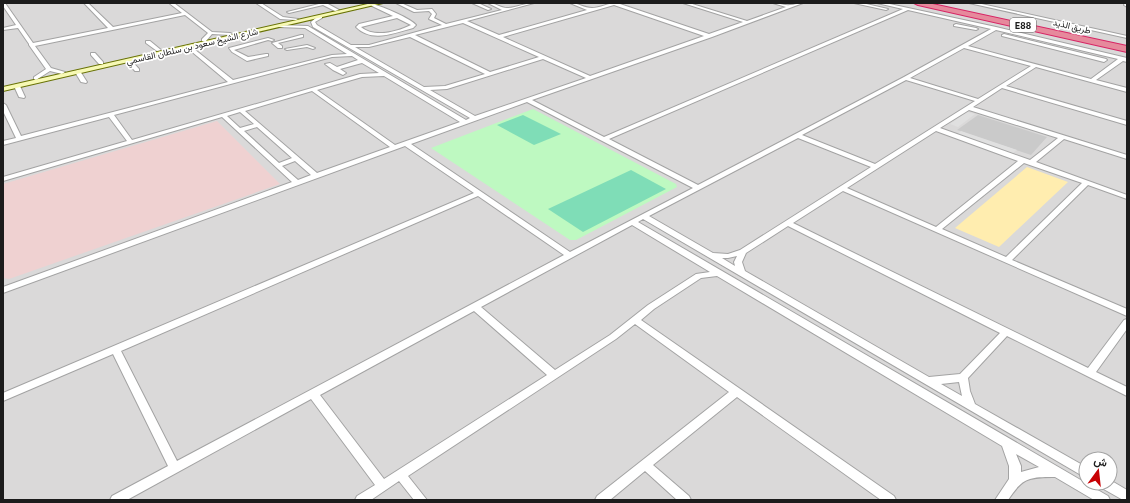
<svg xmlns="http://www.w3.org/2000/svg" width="1130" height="503" viewBox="0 0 1130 503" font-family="'IBM Plex Sans',Vazirmatn,sans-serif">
  <rect width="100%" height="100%" fill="#eeeae2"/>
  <!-- residential -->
  <path fill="#dad9d9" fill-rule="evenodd" d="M3,3H1127V500H3ZM1086,459H1110V483H1086Z"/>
  <!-- commercial -->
  <polygon fill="#efd1d1" points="217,121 280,184 9,279 3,278 3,184"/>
  <!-- religious -->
  <polygon fill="#cacaca" points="978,115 1047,137 1031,155 957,130"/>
  <!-- sand -->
  <polygon fill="#ffedaf" points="1027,167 1068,182 999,247 955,228"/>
  <!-- park -->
  <path fill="#bef9c1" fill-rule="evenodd" d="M533,109L676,184L677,187L576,240H570L431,148ZM590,190L583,231L549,209Z"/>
  <!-- pitch -->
  <g fill="#7fddb7">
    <polygon points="523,115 561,134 534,145 497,125"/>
    <polygon points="631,170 666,189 583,232 548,209"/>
  </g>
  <!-- parking -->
  <g fill="#e0e0e0">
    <polygon points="967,112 975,114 958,127 950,124"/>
    <polygon points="961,131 1017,150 1013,153 957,134"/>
  </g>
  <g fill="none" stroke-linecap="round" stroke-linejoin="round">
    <!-- street casing -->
    <g stroke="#a3a3a3" stroke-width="2">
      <g id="street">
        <polygon points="3,3 5,3 33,43 108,28 84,3 88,3 113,27 182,13 169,3 174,3 212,32 230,33 232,34 230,35 212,34 206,41 202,41 202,39 208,33 185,15 35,46 51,68 65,72 62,74 50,71 36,80 34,79 34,77 46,69 29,45 29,44 18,28 3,30 3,28 16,25 3,6"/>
        <polygon points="256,3 261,3 283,17 298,19 296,20 280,19"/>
        <polygon points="323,3 330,3 328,4 339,10 335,11 323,5 289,13 287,12"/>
        <path d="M396,3H401L417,10L432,9L436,14L434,18L446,24L502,10L488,3C495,3 501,8 507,8C516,8 525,3 534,3L467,21L499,35L587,10L570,3C578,3 584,8 592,8C600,8 608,3 617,3L709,34L743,22L683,3H689L747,21L786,7L773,3C779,3 784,6 790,5C794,5 798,3 803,3L712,37L532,100L604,137L903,9L877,3H885L996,27L1127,58V62L1123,61L1096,80L1127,88V92L1036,67L1006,86L1127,121V125L1002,88L973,107L1127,155V159L1064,139L1036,162L1127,195V199L1088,185L1012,260L1127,309V316L843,191L793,223L1088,368L1124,320L1127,319V329L1096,372L1127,387V396L1007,336L968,378L970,391L975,404L1086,467V478L643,219L638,222L1108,496L1110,500H1094L1055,477H1052C1027,477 1022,479 1008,500H995L1009,479V466L1002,446L717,276L701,278L654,309L641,320L894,496L896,500H881L737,397L653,465L689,496L691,500H677L645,471L610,500H595L597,496L729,392L635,324L616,339L408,476L427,500H414L399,481L371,500H355L357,496L375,485L311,399L127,500H110L112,496L168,466L113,354L3,401V393L474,193L405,146L3,293V287L292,182L222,117L3,181V177L127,141L109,117L3,145V141L16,138L3,111V103L6,105L21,136L228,82L191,51L177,50V48L194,49L233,80L332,55L347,54L305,28L278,27V25H280L308,26L466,120L470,118L313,27L311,22L318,16H322V18L315,22L317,25L351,45H369L442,25L429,19L432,14L429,11L414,12ZM614,5L704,36L590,76L503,37ZM908,10L991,29L904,77L698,185L609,139ZM463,23L539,57L490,72L415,35ZM996,30L1118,59L1091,79L968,46ZM410,37L485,74L445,86L424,87L355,47H369ZM964,48L1031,66L978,99L910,78ZM352,56L358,60L337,67L330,63L325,64L333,70L343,75L346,73L340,69L362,63L379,73L360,74L132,140L114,115L332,57ZM543,59L586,78L475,116L430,90L447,89ZM384,76L460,122L395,145L317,90L362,77ZM906,80L975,101L875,164L802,135ZM312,91L390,147L317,173L245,111ZM527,102L693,188L570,252L411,144ZM969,110L1058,138L1030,160L940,128ZM240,112L254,124L240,128L227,116ZM257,127L292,158L279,163L244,131ZM936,131L1018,161L936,227L847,188ZM798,138L871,167L740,250L728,254L713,253L649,216ZM295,161L311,175L298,180L282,166ZM1024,163L1082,183L1006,257L942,229ZM478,196L564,255L177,461L121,351ZM632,225L710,272L696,274L648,305L610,335L555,370L481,307ZM788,226L1000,333L960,374L929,377L745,271L742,262L746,253ZM737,256L734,262L735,266L722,258H728ZM474,311L547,375L384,479L320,395ZM959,382L962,396L941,384ZM1016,454L1039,467L1021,472V466Z"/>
        <polygon points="472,3 478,3 491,9 488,10"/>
        <polygon points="854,3 862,3 888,9 886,10"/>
        <polygon points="969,3 977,3 1127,36 1127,38"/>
        <polygon points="1125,3 1127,3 1127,7 1124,5"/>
        <path d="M373,4C383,7 410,18 416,25L413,28C394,33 372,43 356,27L359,24L393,16L372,6L371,5ZM397,18L411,25C397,32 374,38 361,27Z"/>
        <polygon points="956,24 976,28 978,29 976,30 954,26 954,25"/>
        <polygon points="1004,34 1106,59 1107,60 1104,62 1002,36 1002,35"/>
        <polygon points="301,35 303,35 303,37 278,43 282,46 282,48 278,48 272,43"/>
        <polygon points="268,38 274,40 272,41 268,40 234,50 248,57 266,54 268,54 268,56 247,61 232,52 229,48"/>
        <polygon points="146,41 150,41 161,50 157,51 146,43"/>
        <polygon points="307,45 315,48 313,49 307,47 287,50 285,49"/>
        <polygon points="91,53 95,53 103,62 103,64 99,64 91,55"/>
        <polygon points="126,59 130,59 139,69 139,71 135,71 126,61"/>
        <polygon points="78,70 80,71 87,82 86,83 81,82 75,72"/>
        <polygon points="15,85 20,86 25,97 24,98 19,97 14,86"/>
        <polygon points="1110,480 1127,490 1127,500 1123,500 1100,487 1098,483 1110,483"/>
      </g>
    </g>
    <!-- secondary casing -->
    <g stroke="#687205" stroke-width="2">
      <polygon id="secondary" points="372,3 383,3 3,91 3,87"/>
    </g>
    <!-- highway casing -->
    <g stroke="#d72464" stroke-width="2">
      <polygon id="highway" points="914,3 928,3 1127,46 1127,52 918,5"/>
    </g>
    <!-- street -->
    <use href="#street" fill="#fff" fill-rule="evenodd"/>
    <!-- secondary -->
    <use href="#secondary" fill="#f7f9b5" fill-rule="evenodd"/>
    <!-- highway -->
    <use href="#highway" fill="#e6899c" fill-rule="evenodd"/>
  </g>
  <g text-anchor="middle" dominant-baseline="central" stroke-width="3.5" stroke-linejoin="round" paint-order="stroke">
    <!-- shield labels -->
    <rect fill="#fff" stroke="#606060" stroke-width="1" x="1010" y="18" width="26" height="14" rx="3"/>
    <g font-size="9" font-weight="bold" fill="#1c1c1c">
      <text x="1023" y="25">E88</text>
    </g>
    <!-- far-street labels -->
    <g font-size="9" fill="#1c1c1c" stroke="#fff">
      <text transform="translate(1072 26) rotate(13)">طريق الذيد</text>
      <text transform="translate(192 46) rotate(-13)">شارع الشيخ سعود بن سلطان القاسمي</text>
    </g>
  </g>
  <!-- border -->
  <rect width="1130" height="503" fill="none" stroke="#1c1c1c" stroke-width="8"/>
  <!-- north arrow -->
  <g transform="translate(1098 471) rotate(15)"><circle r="19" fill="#ffffff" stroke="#a4a4a4"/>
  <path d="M0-3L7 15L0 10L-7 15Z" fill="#c80104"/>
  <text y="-6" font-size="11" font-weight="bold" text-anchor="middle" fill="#1c1c1c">ش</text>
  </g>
</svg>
